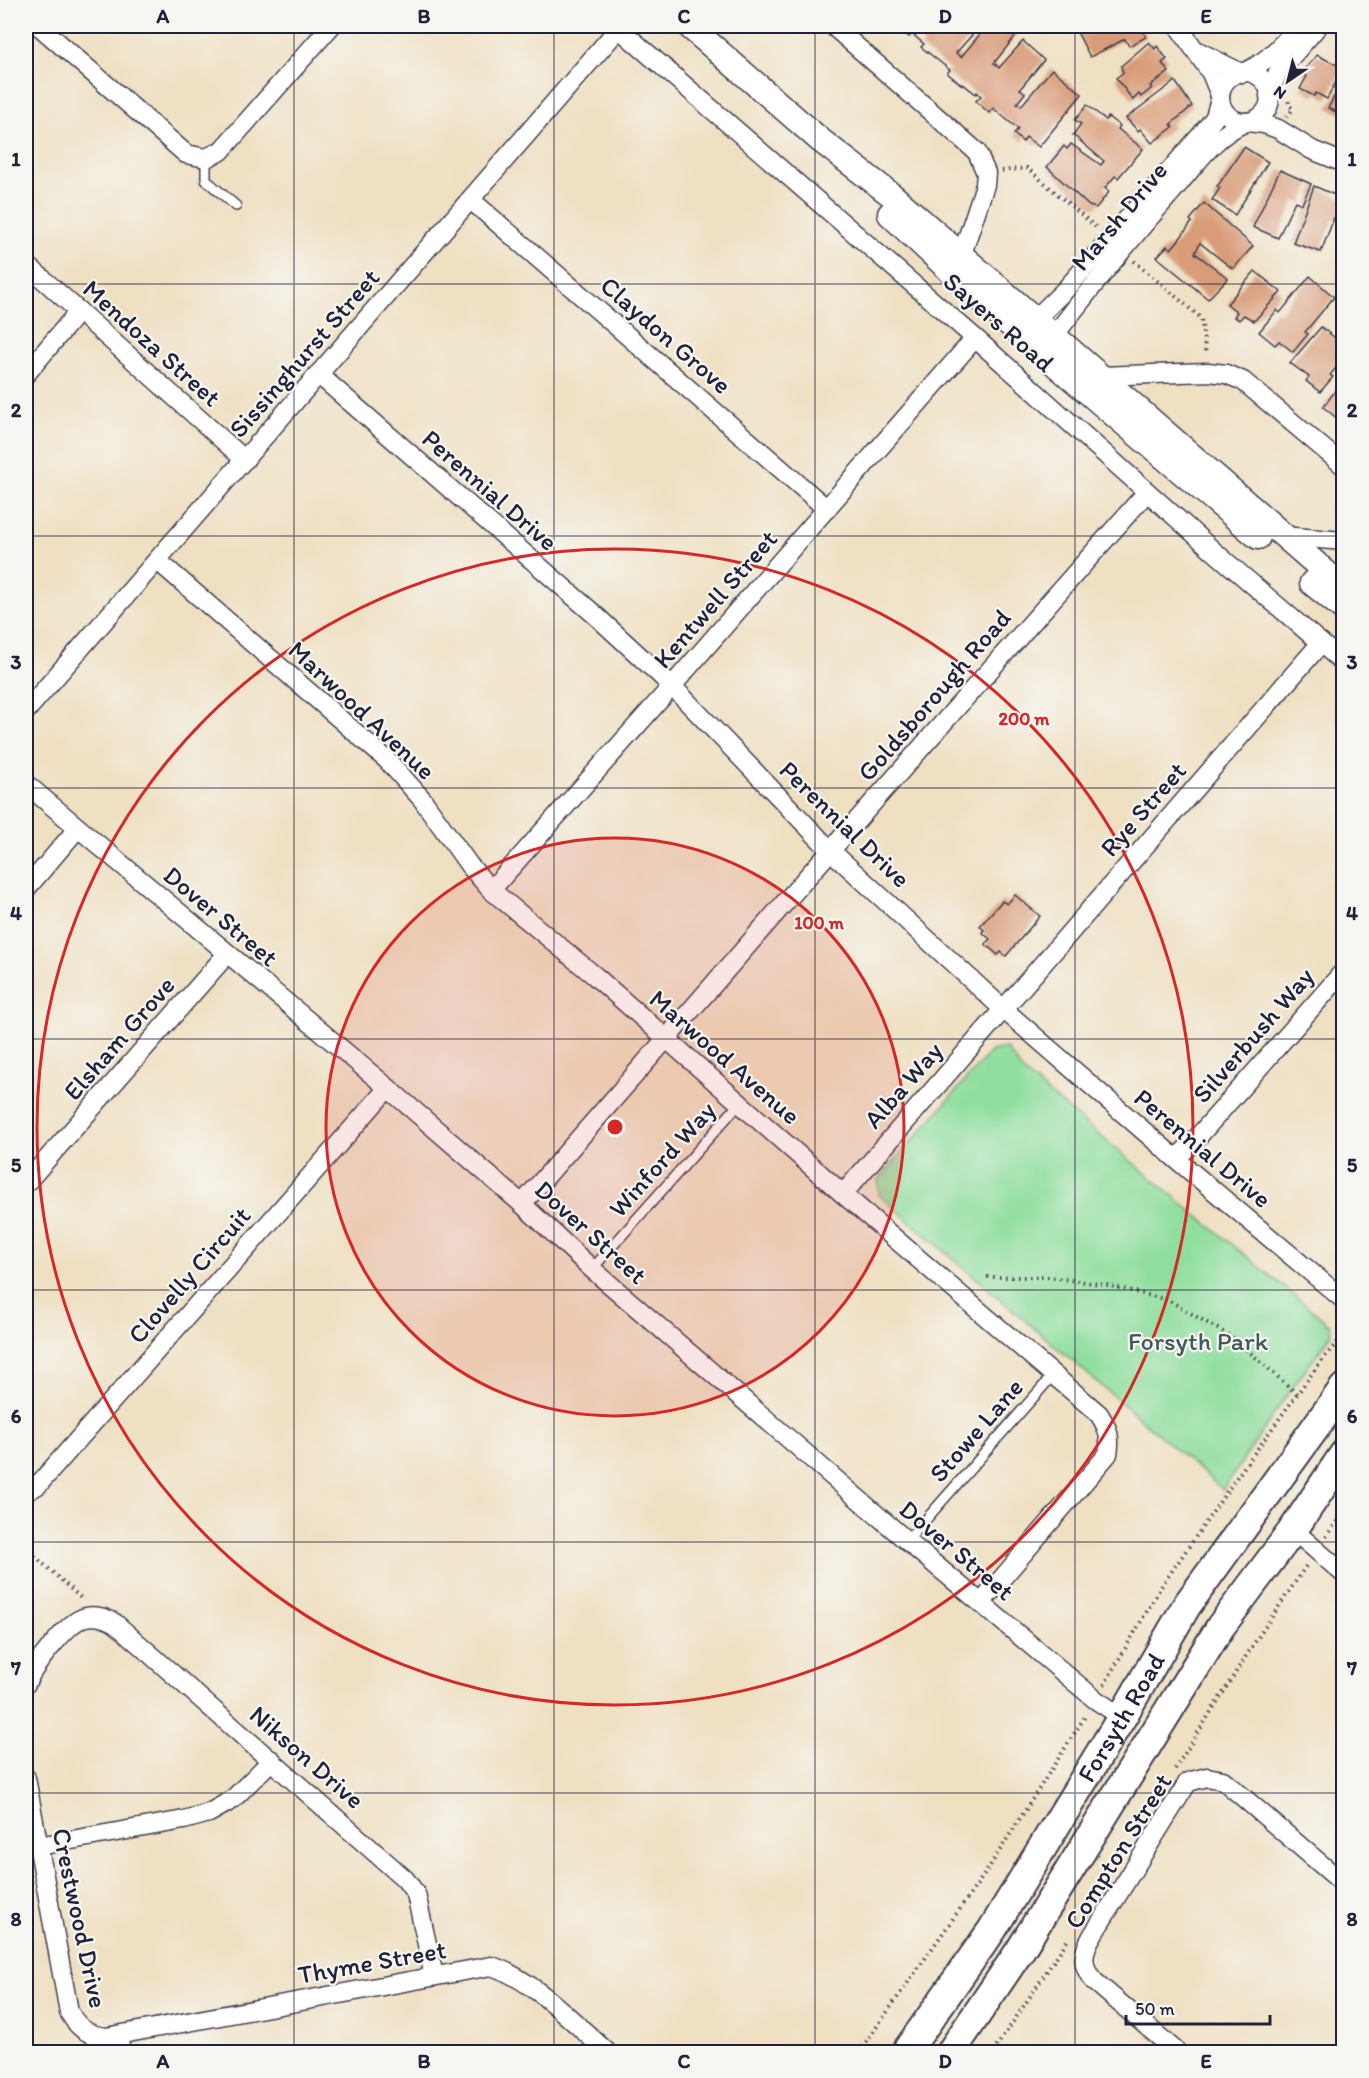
<svg xmlns="http://www.w3.org/2000/svg" width="1369" height="2078" viewBox="0 0 1369 2078" font-family="Itim,sans-serif">
  <rect width="100%" height="100%" fill="#f6f6f2"/>
  <filter id="ink" filterUnits="userSpaceOnUse"><feTurbulence type="fractalNoise" baseFrequency=".0167" numOctaves="2"/><feDisplacementMap in="SourceGraphic" scale="12" xChannelSelector="R" yChannelSelector="G"/><feConvolveMatrix kernelMatrix="1 2 1 2 8 2 1 2 1" color-interpolation-filters="sRGB"/></filter>
  <filter id="wash" filterUnits="userSpaceOnUse"><feTurbulence type="fractalNoise" baseFrequency=".008" numOctaves="4" result="noise"/><feDisplacementMap in="SourceGraphic" scale="24" xChannelSelector="R" yChannelSelector="G"/><feGaussianBlur stdDeviation="1.35" result="paint"/><feColorMatrix in="noise" values="0 0 0 0 0 0 0 0 0 0 0 0 0 0 0 0 0 1.4 0 .05"/><feComposite in="paint" operator="in"/></filter>
  <g filter="url(#wash)">
    <rect width="100%" height="100%" fill="#efe0c2"/>
    <!-- green -->
    <polygon fill="#8fde9d" stroke="#58806c" stroke-width="1.5" points="1006,1048 1024,1073 1330,1325 1331,1335 1285,1398 1223,1490 879,1195 878,1180 991,1051"/>
    <g id="blocks">
      <!-- building -->
      <g fill="#d99c79">
        <polygon points="896,26 980,26 956,53 961,57 987,26 1009,26 1018,33 994,63 999,68 1023,41 1044,60 1020,89 1025,93 1017,103 1021,106 1052,69 1082,94 1039,147 1026,137 1023,142 1014,134 1018,129 993,108 989,113 976,101 981,96 977,92 976,94 963,84 962,85 947,73 950,70 921,47 924,44 912,34 909,37"/>
        <polygon points="1071,26 1141,26 1146,37 1129,46 1125,39 1090,57 1075,28 1072,29"/>
        <polygon points="1149,42 1155,49 1157,46 1167,59 1162,63 1169,72 1150,86 1152,88 1141,97 1139,94 1133,100 1116,78 1123,73 1121,66"/>
        <polygon points="1317,55 1343,68 1327,99 1316,93 1314,96 1300,89 1307,76 1301,73"/>
        <polygon points="1344,80 1344,116 1328,108"/>
        <polygon points="1175,81 1192,106 1171,124 1173,127 1152,143 1140,129 1138,131 1126,118"/>
        <polygon points="1087,105 1106,120 1108,117 1120,126 1118,129 1143,149 1118,178 1115,176 1105,188 1109,192 1096,208 1089,206 1047,167 1064,146 1067,149 1071,144 1101,165 1104,161 1073,135 1081,124 1075,120"/>
        <polygon points="1244,147 1268,162 1235,215 1212,200 1220,188 1217,186 1219,184"/>
        <polygon points="1280,170 1311,184 1302,204 1295,201 1278,238 1253,227"/>
        <polygon points="1314,186 1344,199 1342,222 1334,218 1321,252 1293,243"/>
        <polygon points="1204,203 1253,246 1233,269 1200,243 1195,253 1228,278 1208,299 1157,257 1167,246 1171,249 1178,241 1192,222 1190,220"/>
        <polygon points="1255,271 1281,292 1254,321 1244,315 1239,320 1234,317 1237,312 1227,304"/>
        <polygon points="1310,276 1334,297 1305,332 1308,334 1293,352 1279,341 1275,345 1259,332 1277,310 1280,313"/>
        <polygon points="1321,327 1344,345 1344,359 1330,375 1333,377 1320,392 1306,381 1309,377 1290,363"/>
        <polygon points="1339,386 1344,390 1344,424 1323,407"/>
        <polygon points="1015,895 1040,916 1006,956 1001,952 998,955 985,944 990,939 982,932 984,930 980,926 1002,901 1007,904"/>
      </g>
    </g>
  </g>
  <g filter="url(#ink)">
    <use href="#blocks" fill-opacity="0" stroke="#413e4f" stroke-width="1.5"/>
    <g fill="none" stroke-linecap="round" stroke-linejoin="round">
      <!-- service casing -->
      <g stroke="#413e4f" stroke-width="12">
        <g id="service">
          <polyline points="206,158 206,180 236,206"/>
          <polyline points="592,1269 740,1103"/>
          <polyline points="907,1541 1054,1374"/>
        </g>
      </g>
      <!-- minor casing -->
      <g stroke="#413e4f" stroke-width="21">
        <g id="minor">
          <polyline points="39,26 186,154 206,158 221,151 331,26"/>
          <polyline points="616,26 975,338 1217,554 1344,663"/>
          <polyline points="833,26 977,152 986,173 985,185 961,257"/>
          <polyline points="1178,26 1211,73 1220,95"/>
          <polyline points="1198,51 1241,73"/>
          <circle cx="1245" cy="97" r="25"/>
          <path d="M1243,73C1269,61 1280,46 1299,26"/>
          <polyline points="1269,96 1278,72 1318,26"/>
          <polyline points="1248,122 1264,124 1278,129 1312,150 1344,163"/>
          <polyline points="471,200 827,509"/>
          <polyline points="26,264 245,460"/>
          <polyline points="1026,328 1066,289 1201,135 1215,117 1220,99"/>
          <path d="M1047,345C1088,291 1131,238 1176,187C1197,163 1215,135 1246,122"/>
          <polyline points="26,374 79,311"/>
          <polyline points="318,374 594,614 672,686 831,851 1002,1008 1176,1159 1344,1300"/>
          <polyline points="1100,376 1208,372 1226,374 1243,381 1344,466"/>
          <polyline points="1282,536 1344,541"/>
          <path d="M158,561L387,760L422,799L469,865L491,890L595,976L843,1194L1099,1414C1108,1428 1111,1437 1108,1454L981,1603"/>
          <polyline points="26,711 619,28"/>
          <polyline points="26,784 388,1088 522,1204 592,1269 907,1541 1096,1700 1122,1717"/>
          <polyline points="26,889 77,829"/>
          <polyline points="491,890 672,686 975,338"/>
          <polyline points="1176,1159 1196,1139 1344,971"/>
          <polyline points="26,1183 227,954"/>
          <polyline points="843,1194 1321,643"/>
          <polyline points="522,1204 808,876 1147,492"/>
          <polyline points="26,1492 38,1485 388,1088"/>
          <polyline points="1293,1530 1344,1574"/>
          <path d="M26,1684C31,1671 40,1660 49,1649C69,1626 83,1605 115,1623L405,1879L416,1894L434,1976"/>
          <path d="M26,1778L69,2012C78,2028 87,2035 106,2037L491,1966C532,1978 575,2024 607,2052"/>
          <polyline points="38,1846 184,1820 209,1813 232,1800 272,1760"/>
          <polyline points="118,2035 121,2052"/>
          <path d="M1177,2052L1094,1981C1081,1966 1082,1953 1092,1936L1188,1782L1207,1777L1223,1780L1344,1884"/>
        </g>
      </g>
      <!-- secondary casing -->
      <g stroke="#413e4f" stroke-width="27">
        <g id="secondary">
          <polyline points="689,26 820,140 894,197 1344,588"/>
          <path d="M890,214C1007,327 1134,431 1258,537"/>
          <polyline points="1312,583 1344,609"/>
        </g>
      </g>
      <!-- trunk casing -->
      <g stroke="#413e4f" stroke-width="32">
        <g id="trunk">
          <path id="s1" d="M906,2052L992,1930L1122,1717L1187,1605L1344,1388"/>
          <polyline points="951,2052 1019,1952 1221,1626 1293,1530 1344,1454"/>
        </g>
      </g>
      <!-- path -->
      <g stroke="#413e4f" stroke-width="4" stroke-dasharray="1.5 4.5" stroke-linecap="butt">
        <polyline points="1287,117 1293,109 1289,105 1288,98"/>
        <polyline points="1002,171 1027,168 1097,228"/>
        <polyline points="1134,261 1201,318 1206,355"/>
        <polyline points="987,1277 1049,1277 1107,1285 1168,1300 1235,1339 1297,1394"/>
        <polyline points="1326,1537 1344,1511"/>
        <polyline points="26,1548 83,1600"/>
        <polyline points="1104,1685 1161,1587 1237,1477 1322,1360 1344,1335"/>
        <polyline points="1175,1769 1253,1645 1308,1563"/>
        <polyline points="859,2052 986,1872 1086,1715"/>
        <polyline points="993,2052 1069,1938"/>
      </g>
      <!-- service -->
      <use href="#service" stroke="#fff" stroke-width="9"/>
      <!-- minor -->
      <use href="#minor" stroke="#fff" stroke-width="18"/>
      <!-- secondary -->
      <use href="#secondary" stroke="#fff" stroke-width="24"/>
      <!-- trunk -->
      <use href="#trunk" stroke="#fff" stroke-width="28"/>
    </g>
  </g>
  <!-- grid -->
  <path fill="none" stroke="#22223b" stroke-width="1.5" stroke-opacity="0.55" d="M294,26V2052M554,26V2052M815,26V2052M1075,26V2052M26,284H1344M26,536H1344M26,788H1344M26,1039H1344M26,1290H1344M26,1542H1344M26,1793H1344"/>
  <!-- distance rings -->
  <circle cx="615" cy="1127" r="289" fill="#d62828" fill-opacity=".12"/>
  <g fill="none" stroke="#d62828" stroke-width="3">
    <circle cx="615" cy="1127" r="289"/>
    <circle cx="615" cy="1127" r="578"/>
  </g>
  <g text-anchor="middle" dominant-baseline="central" stroke-width="4.5" stroke-linejoin="round" paint-order="stroke">
    <!-- street labels -->
    <g font-size="26" fill="#22223b" stroke="#f6f6f2">
      <text transform="translate(1119 216) rotate(-50)">Marsh Drive</text>
      <text transform="translate(999 322) rotate(41)">Sayers Road</text>
      <text transform="translate(666 335) rotate(41)">Claydon Grove</text>
      <text transform="translate(152 343) rotate(42)">Mendoza Street</text>
      <text transform="translate(304 353) rotate(-49)">Sissinghurst Street</text>
      <text transform="translate(490 490) rotate(41)">Perennial Drive</text>
      <text transform="translate(715 599) rotate(-49)">Kentwell Street</text>
      <text transform="translate(934 695) rotate(-49)">Goldsborough Road</text>
      <text transform="translate(362 710) rotate(43)">Marwood Avenue</text>
      <text transform="translate(1143 809) rotate(-49)">Rye Street</text>
      <text transform="translate(845 824) rotate(44)">Perennial Drive</text>
      <text transform="translate(221 916) rotate(40)">Dover Street</text>
      <text transform="translate(1253 1035) rotate(-49)">Silverbush Way</text>
      <text transform="translate(119 1038) rotate(-49)">Elsham Grove</text>
      <text transform="translate(725 1057) rotate(41)">Marwood Avenue</text>
      <text transform="translate(903 1085) rotate(-49)">Alba Way</text>
      <text transform="translate(1203 1148) rotate(40)">Perennial Drive</text>
      <text transform="translate(662 1159) rotate(-48)">Winford Way</text>
      <text transform="translate(591 1232) rotate(42)">Dover Street</text>
      <text transform="translate(189 1275) rotate(-49)">Clovelly Circuit</text>
      <text transform="translate(976 1430) rotate(-49)">Stowe Lane</text>
      <text transform="translate(957 1550) rotate(40)">Dover Street</text>
      <text stroke="none"><textPath href="#s1" startOffset="398">Forsyth Road</textPath></text>
      <text transform="translate(307 1757) rotate(41)">Nikson Drive</text>
      <text transform="translate(1118 1851) rotate(-58)">Compton Street</text>
      <text transform="translate(80 1918) rotate(78)">Crestwood Drive</text>
      <text transform="translate(372 1962) rotate(-10)">Thyme Street</text>
    </g>
    <!-- park labels -->
    <g font-size="26" fill="#435a58" stroke="#f6f6f2">
      <text x="1198" y="1341">Forsyth Park</text>
    </g>
  </g>
  <circle cx="615" cy="1127" r="9" fill="#d62828" stroke="#f6f6f2" stroke-width="3"/>
  <g font-size="18" text-anchor="middle" font-weight="bold" fill="#d62828" stroke="#f6f6f2" stroke-width="4.5" stroke-linejoin="round" paint-order="stroke">
    <text x="1024" y="725">200 m</text>
    <text x="819" y="929">100 m</text>
  </g>
  <!-- margin -->
  <rect width="1369" height="2078" fill="none" stroke="#f6f6f2" stroke-width="66"/>
  <!-- north arrow -->
  <g transform="translate(1288 81) rotate(215)" stroke="#f6f6f2" stroke-width="4.5" paint-order="stroke">
  <path d="M0-4.5L10 22L0 15L-10 22Z" fill="#22223b"/>
  <text y="-9" font-size="16" font-weight="bold" text-anchor="middle" fill="#22223b">N</text>
  </g>
  <!-- scale -->
  <path d="M1126 2015v9h144v-9" fill="none" stroke="#22223b" stroke-width="3"/>
  <text x="1135" y="2015" font-size="18" fill="#22223b" stroke="#f6f6f2" stroke-width="4.5" paint-order="stroke">50 m</text>
  <rect x="33" y="33" width="1303" height="2012" fill="none" stroke="#22223b" stroke-width="2"/>
  <g font-size="20" text-anchor="middle" font-weight="bold" fill="#22223b">
    <text x="163" y="23">A</text>
    <text x="424" y="23">B</text>
    <text x="684" y="23">C</text>
    <text x="945" y="23">D</text>
    <text x="1206" y="23">E</text>
    <text x="16" y="166">1</text>
    <text x="1352" y="166">1</text>
    <text x="16" y="417">2</text>
    <text x="1352" y="417">2</text>
    <text x="16" y="669">3</text>
    <text x="1352" y="669">3</text>
    <text x="16" y="920">4</text>
    <text x="1352" y="920">4</text>
    <text x="16" y="1172">5</text>
    <text x="1352" y="1172">5</text>
    <text x="16" y="1423">6</text>
    <text x="1352" y="1423">6</text>
    <text x="16" y="1675">7</text>
    <text x="1352" y="1675">7</text>
    <text x="16" y="1926">8</text>
    <text x="1352" y="1926">8</text>
    <text x="163" y="2068">A</text>
    <text x="424" y="2068">B</text>
    <text x="684" y="2068">C</text>
    <text x="945" y="2068">D</text>
    <text x="1206" y="2068">E</text>
  </g>
</svg>
